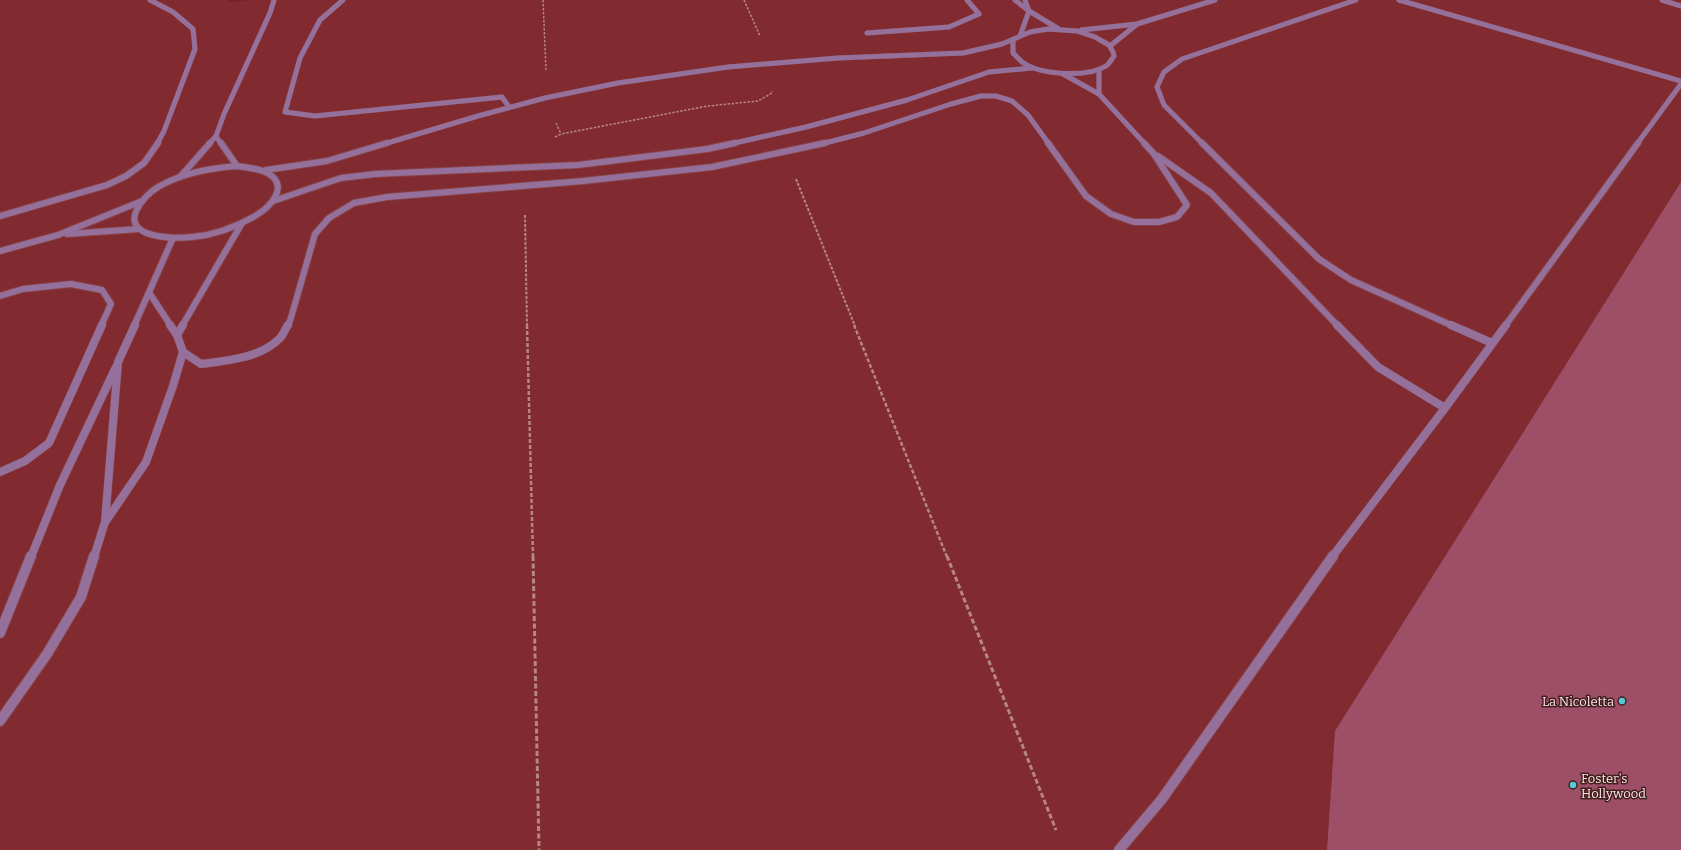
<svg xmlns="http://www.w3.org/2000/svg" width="1681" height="850" viewBox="0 0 1681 850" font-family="Bitter,serif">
  <rect width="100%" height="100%" fill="#722429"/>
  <!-- built -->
  <polygon fill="#812a2f" points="0,0 227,0 232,2 250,0 1681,0 1681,850 0,850"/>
  <!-- building -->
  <polygon fill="#9d4f68" points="1681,182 1681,850 1327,850 1335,731"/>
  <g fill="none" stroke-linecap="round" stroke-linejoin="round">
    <!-- service-far3 casing -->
    <g stroke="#874347" stroke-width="5.5">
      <g id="service-far3">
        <polyline points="150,0 173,12 193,29 195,49 164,131 157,144"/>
        <polyline points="343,0 320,20 300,58 285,112 315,116 502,97 509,107"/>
        <polyline points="1015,0 1029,11 1059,29"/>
        <polyline points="1399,0 1681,81"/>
        <polyline points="1662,0 1681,6"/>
        <polyline points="1081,30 1137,24 1215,0"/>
        <polyline points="867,33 949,27 979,14 967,0"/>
        <polyline points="1020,36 1029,11 1025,0"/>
        <polyline points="1110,46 1136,25"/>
        <polyline points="1099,69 1099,94"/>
        <polyline points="1063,74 1099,94 1145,144"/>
        <polyline points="216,136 221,144"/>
        <polyline points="209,144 216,136 224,114 270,13 274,0"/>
        <path d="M384,144L478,116L545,98L618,83L728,67L838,58L963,53L1002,44L1030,32L1048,29L1077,31L1095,37L1109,45L1113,52L1114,56C1112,59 1109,64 1106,66C1087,78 1040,75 1022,62C1019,59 1016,56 1013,53V41"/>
        <polyline points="730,144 806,127 907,100 989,72 1032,68"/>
        <polyline points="821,144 864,133 951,104 981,96 996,96 1012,101 1028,115 1049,144"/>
        <polyline points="1203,144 1164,105 1157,87 1164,72 1182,59 1356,0"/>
        <polyline points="1637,144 1681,84"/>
      </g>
    </g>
    <!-- service-far2 casing -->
    <g stroke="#874347" stroke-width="8">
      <g id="service-far2">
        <polyline points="221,143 237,166"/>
        <polyline points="1048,143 1086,196 1111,214 1134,222 1159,222 1177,217 1187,205 1154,154 1144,143"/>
        <polyline points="1202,143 1319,259 1351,280 1453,326"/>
        <polyline points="1158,156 1211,193 1338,326"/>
        <path d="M237,166C248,168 260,168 269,174C290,187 269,208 255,216C236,227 214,235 192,237C176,239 122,239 137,209C142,200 150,192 158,187C182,173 210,168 237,166Z"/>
        <polyline points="266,170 327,161 387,143"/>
        <polyline points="180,177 210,143"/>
        <polyline points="273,201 341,178 375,174 578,165 707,149 735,143"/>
        <polyline points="0,216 107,185 126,176 144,163 158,143"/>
        <polyline points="67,234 139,229"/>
        <polyline points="0,251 58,235 142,201"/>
        <polyline points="150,294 171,326"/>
        <polyline points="0,296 23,289 71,284 102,290 111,304 101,326"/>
        <polyline points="134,326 173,238"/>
        <polyline points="182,326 242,223"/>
        <polyline points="287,326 290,321 315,234 329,218 354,203 387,197 583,181 712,167 825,143"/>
        <polyline points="1505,326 1638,143"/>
      </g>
    </g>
    <!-- service-far1 casing -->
    <g stroke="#874347" stroke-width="9">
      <g id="service-far1">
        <path d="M170,325L177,335L183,352L201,364C226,361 261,358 280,338C283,335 285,329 288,325"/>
        <polyline points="1337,325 1378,367 1445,408"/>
        <polyline points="1451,325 1492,343"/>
        <polyline points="177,335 183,325"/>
        <polyline points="0,472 25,461 49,443 102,325"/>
        <polyline points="106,521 146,462 173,386 183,352"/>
        <polyline points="31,557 60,485 116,367"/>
        <polyline points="94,557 105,522 118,362 135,325"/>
        <polyline points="1332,557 1445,408 1506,325"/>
      </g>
    </g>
    <!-- service casing -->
    <g stroke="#874347" stroke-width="12">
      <g id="service">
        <polyline points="0,633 31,556"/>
        <polyline points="0,721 47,654 81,597 94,556"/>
        <polyline points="1119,850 1162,799 1333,556"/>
      </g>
    </g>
    <!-- path-far3 -->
    <g stroke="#b58587" stroke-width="1.5" stroke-dasharray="2.5 1.5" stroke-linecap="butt">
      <polyline points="543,0 546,70"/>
      <polyline points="744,0 760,36"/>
      <polyline points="556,123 561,134"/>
      <polyline points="555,137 561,134 708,106 758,101 772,93 772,91"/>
    </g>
    <!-- path-far2 -->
    <g stroke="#b58587" stroke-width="2" stroke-dasharray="3 1.5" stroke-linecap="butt">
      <polyline points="796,179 855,326"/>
      <polyline points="525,215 527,326"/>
    </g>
    <!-- path-far1 -->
    <g stroke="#b58587" stroke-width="2.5" stroke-dasharray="4 2" stroke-linecap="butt">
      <polyline points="527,325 533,557"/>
      <polyline points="854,325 947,557"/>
    </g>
    <!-- path -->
    <g stroke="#b58587" stroke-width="3" stroke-dasharray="5 2.5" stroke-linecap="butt">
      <polyline points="533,556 539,850"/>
      <polyline points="947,556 1056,830"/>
    </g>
    <!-- service-far3 -->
    <use href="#service-far3" stroke="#94709b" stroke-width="5"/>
    <!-- service-far2 -->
    <use href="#service-far2" stroke="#94709b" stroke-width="6"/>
    <!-- service-far1 -->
    <use href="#service-far1" stroke="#94709b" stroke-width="8"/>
    <!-- service -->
    <use href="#service" stroke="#94709b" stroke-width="10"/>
  </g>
  <!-- markers -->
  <g fill="#51ccd4" stroke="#411d1e" stroke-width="1.5">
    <circle cx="1622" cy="701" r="4"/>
    <circle cx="1573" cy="785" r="4"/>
  </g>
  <g text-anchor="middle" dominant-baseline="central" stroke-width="3" stroke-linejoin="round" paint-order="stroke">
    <!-- near-poi labels -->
    <g font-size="13" fill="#f8e5e4" stroke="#411d1e" text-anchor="end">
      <text x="1614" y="701">La Nicoletta</text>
      <text x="1581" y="778" text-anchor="start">Foster's<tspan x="1581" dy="15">Hollywood</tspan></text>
    </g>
  </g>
</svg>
